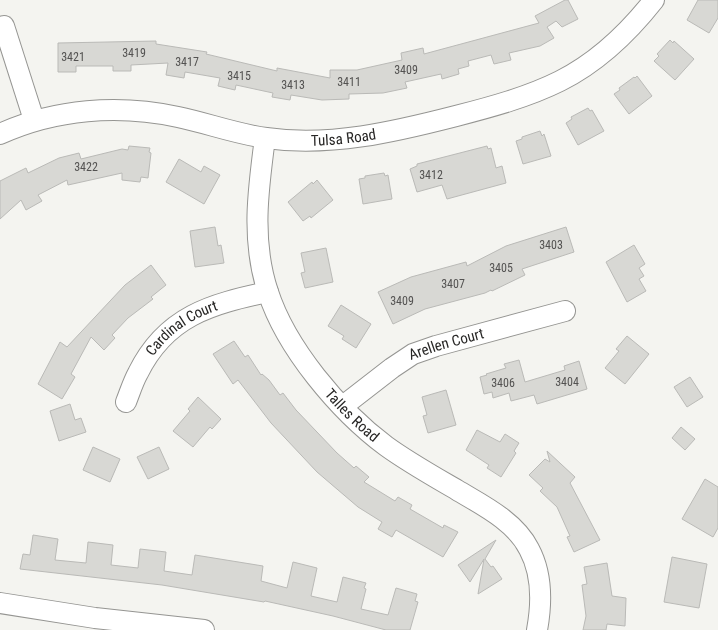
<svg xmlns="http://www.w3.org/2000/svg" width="718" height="630" viewBox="0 0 718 630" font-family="'Roboto Condensed',sans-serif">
  <rect width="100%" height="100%" fill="#f4f4f0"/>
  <!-- building -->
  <g fill="#d8d8d4" stroke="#babab7">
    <polygon points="565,0 568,0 578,19 562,27 556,21 547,27 554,38 540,46 509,53 511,60 494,64 491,55 468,61 469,66 458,69 459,74 442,79 441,74 405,82 407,88 383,93 349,94 349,99 322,100 291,95 290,100 272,97 273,93 236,85 235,90 218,86 220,78 185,72 184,78 166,75 168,63 131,65 131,71 113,71 113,66 76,66 76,72 58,72 58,43 156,41 156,44 207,52 206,54 277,71 277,68 330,78 330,70 357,70 402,60 401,53 423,48 424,54 539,23 535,16"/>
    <polygon points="698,0 718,0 718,18 709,33 687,20"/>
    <polygon points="670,40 673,43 674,41 694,59 675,80 654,61 659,56 657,54"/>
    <polygon points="637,76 652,96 629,114 614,94 620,90 619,88 634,77 635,78"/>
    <polygon points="588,108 590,111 592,110 604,131 578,145 566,123 572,119 571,117"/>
    <polygon points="540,131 542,136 544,134 551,156 523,164 516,141 522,139 522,137"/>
    <polygon points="129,146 150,148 149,152 151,153 148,178 141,177 140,182 122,180 122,173 68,185 67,180 38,195 42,201 26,210 21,200 0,219 0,181 26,168 28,173 59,158 79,153 81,159 122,149 128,150"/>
    <polygon points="487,146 488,149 491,148 496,168 502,166 506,183 447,199 442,185 417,192 410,169 417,166 417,164"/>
    <polygon points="179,159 201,172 204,166 220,175 204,204 166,182"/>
    <polygon points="384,173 385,176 388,175 392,199 363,204 359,179 365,178 365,176"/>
    <polygon points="317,180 333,200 311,218 310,216 303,221 288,202 312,182 313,184"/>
    <polygon points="215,227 218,246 221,245 224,263 195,267 190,231"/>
    <polygon points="566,227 574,252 522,269 525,275 492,291 491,290 485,293 425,309 393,324 378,292 411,277 466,262 467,266 506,246"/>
    <polygon points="634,245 645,264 639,268 644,276 639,279 646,291 627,302 606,262"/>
    <polygon points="326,248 333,282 305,288 301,273 305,272 301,253"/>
    <polygon points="151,265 166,285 151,297 153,299 128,318 112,335 115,338 104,350 91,337 71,374 75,377 62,399 38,384 60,342 67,347 125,285"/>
    <polygon points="341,305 371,324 356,348 342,339 344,336 328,326"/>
    <polygon points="627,336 649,354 625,384 605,368 619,351 616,349"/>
    <polygon points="234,341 245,357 248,355 261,375 262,374 269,380 280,395 283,393 296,410 337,453 354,468 356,466 369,477 364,482 395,501 398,497 412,505 410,509 443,528 444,525 458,532 443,557 396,530 392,537 378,529 382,522 358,507 317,472 271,423 238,380 233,384 213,354"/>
    <polygon points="519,360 525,382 565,370 564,366 579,361 587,389 537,404 534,395 511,401 509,393 493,398 492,392 484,394 480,377 487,375 486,374 506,368 504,364"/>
    <polygon points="690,377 703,397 687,407 674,387"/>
    <polygon points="446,390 456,425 428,433 423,416 427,415 422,397"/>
    <polygon points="198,397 221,419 212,429 210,427 193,447 173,431 190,411 188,409"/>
    <polygon points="70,404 75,420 81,418 86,432 59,441 50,411"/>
    <polygon points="681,427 695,439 685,450 672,438"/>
    <polygon points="477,430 500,442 505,434 519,443 514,451 516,453 501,477 487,468 489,465 466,450"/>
    <polygon points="93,447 120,459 110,482 83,470"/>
    <polygon points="159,447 169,469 148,479 137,457"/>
    <polygon points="547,451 575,477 570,483 600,540 574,552 567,537 570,536 557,507 540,491 543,488 529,475 545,459 550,462"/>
    <polygon points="705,479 718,487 718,528 713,537 682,519"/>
    <polygon points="33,535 58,539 55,560 86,563 88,542 113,545 111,565 138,568 140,549 166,552 164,571 192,575 195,555 263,566 261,581 287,588 293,562 317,568 311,596 337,602 343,577 366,583 364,588 366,589 361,609 388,615 396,588 417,594 415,601 418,602 410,630 386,630 333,616 265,601 264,602 162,585 20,569 23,554 30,555"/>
    <polygon points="496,540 485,559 491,567 493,566 502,579 478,594 484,559 470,582 458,565"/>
    <polygon points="672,557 707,564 699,608 664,602"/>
    <polygon points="607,563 612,596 626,598 625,626 607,624 606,630 583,630 586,616 582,585 587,584 584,567"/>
  </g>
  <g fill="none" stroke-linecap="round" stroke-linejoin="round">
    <!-- minor casing -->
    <g stroke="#959592" stroke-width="22">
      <g id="minor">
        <polyline points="4,26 34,120"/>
        <path id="s1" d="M0,134C55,109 118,104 178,117C207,123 236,134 266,138C330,147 394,132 456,116C491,107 528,97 560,81C598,62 628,33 654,0"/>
        <path id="s2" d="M265,138C258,190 251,241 268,292C286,348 339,411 386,446C408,462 433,476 457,490C482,505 515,521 529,549C542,573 542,603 537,630"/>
        <path id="s3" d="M126,402C130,392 133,382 138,373C166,316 211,304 268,292"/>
        <path id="s4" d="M343,406L392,368L413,354L436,346L565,311"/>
        <polyline points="0,603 95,618 204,630"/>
      </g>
    </g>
    <!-- minor -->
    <use href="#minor" stroke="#fff" stroke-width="20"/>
  </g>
  <g text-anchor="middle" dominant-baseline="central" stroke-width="4.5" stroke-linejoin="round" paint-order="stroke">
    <!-- number labels -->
    <g font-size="12" fill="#535251">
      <text x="134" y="53">3419</text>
      <text x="73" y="57">3421</text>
      <text x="187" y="62">3417</text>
      <text x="406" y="70">3409</text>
      <text x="239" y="76">3415</text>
      <text x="349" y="82">3411</text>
      <text x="293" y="85">3413</text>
      <text x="86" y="167">3422</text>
      <text x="431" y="175">3412</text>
      <text x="551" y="245">3403</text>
      <text x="501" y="268">3405</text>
      <text x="453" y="284">3407</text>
      <text x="402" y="301">3409</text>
      <text x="567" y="382">3404</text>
      <text x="503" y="383">3406</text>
    </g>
    <!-- street labels -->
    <g font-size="15" fill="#272625" stroke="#f4f4f0">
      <text stroke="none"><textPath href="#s1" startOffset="350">Tulsa Road</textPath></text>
      <text stroke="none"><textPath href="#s3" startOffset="96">Cardinal Court</textPath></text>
      <text stroke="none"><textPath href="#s4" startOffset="122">Arellen Court</textPath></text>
      <text stroke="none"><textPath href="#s2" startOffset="306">Talles Road</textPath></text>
    </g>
  </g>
</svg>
